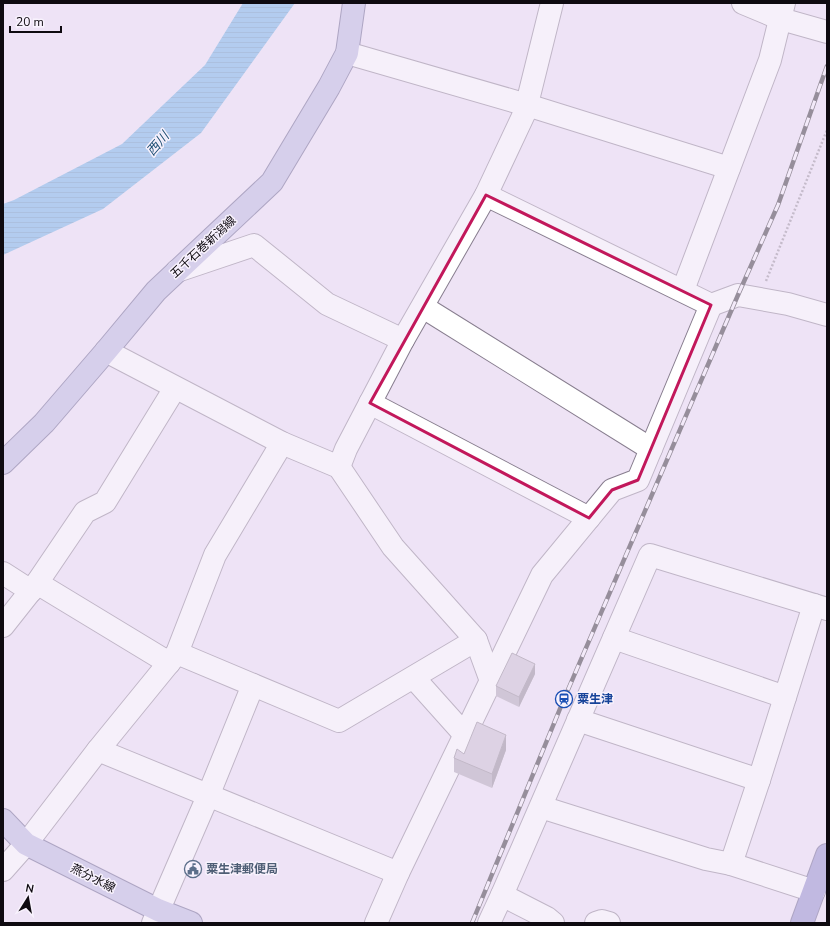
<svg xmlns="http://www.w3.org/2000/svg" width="830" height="926" viewBox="0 0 830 926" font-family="'Nunito Sans','Noto Sans JP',sans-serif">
  <defs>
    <pattern id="water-rules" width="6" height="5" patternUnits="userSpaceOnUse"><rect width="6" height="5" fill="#6cb0e6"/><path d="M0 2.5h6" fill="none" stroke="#5c96c4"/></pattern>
  </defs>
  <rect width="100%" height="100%" fill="#eee3f5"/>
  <!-- water -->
  <polygon fill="url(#water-rules)" points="243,3 295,3 201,133 103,209 3,255 3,204 14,200 122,144 205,65"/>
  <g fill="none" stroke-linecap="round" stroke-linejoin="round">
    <!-- minor casing -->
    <g stroke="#887e8f" stroke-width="24">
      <g id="minor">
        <polyline points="743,3 781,19 827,32"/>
        <polyline points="347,53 527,105 729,168"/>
        <polyline points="486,195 711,305 738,295 788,304 827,315"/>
        <polyline points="177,271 254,245 327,304 403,340"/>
        <polyline points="683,290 770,60 784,3"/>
        <polyline points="423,307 651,449"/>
        <polyline points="106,351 282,443 339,467 393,547 476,640 491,681"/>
        <polyline points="370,403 589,518"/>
        <polyline points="339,467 346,449 403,340 486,195 525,112 552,3"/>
        <polyline points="3,573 31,591"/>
        <polyline points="37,583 169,663"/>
        <polyline points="3,626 37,583 85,512 105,502 175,388"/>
        <polyline points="614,638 785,697"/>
        <polyline points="177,653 339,721 476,640"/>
        <polyline points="414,678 465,735"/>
        <polyline points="578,720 759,780"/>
        <polyline points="98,750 398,873"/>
        <polyline points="541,807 706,859 731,864 814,891"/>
        <polyline points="731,864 759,780 814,605"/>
        <polyline points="3,870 26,844 98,750 177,653 215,555 282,443"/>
        <polyline points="153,923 208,796 253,685"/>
        <polyline points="376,923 398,873 542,575 612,490 638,480 711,305"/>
        <polyline points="489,923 502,895"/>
        <polyline points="553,923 547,918 502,895 650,555 827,609"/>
        <polyline points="596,923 602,921 609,923"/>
      </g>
    </g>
    <!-- major casing -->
    <g stroke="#5f5a87" stroke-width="24">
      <g id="major">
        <polyline points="3,463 44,423 106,351 156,291 272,182 329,87 347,53 354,3"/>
        <polyline points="3,820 26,844 158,910 191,923"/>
      </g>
    </g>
    <!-- highway casing -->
    <g stroke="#5f5a87" stroke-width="24">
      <polyline id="highway" points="802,923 827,855"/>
    </g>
    <!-- path -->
    <polyline stroke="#938b98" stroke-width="2.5" stroke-dasharray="2 2" stroke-linecap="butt" points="766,281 827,130"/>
    <!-- minor -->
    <use href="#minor" stroke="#fff" stroke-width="22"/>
    <!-- major -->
    <use href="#major" stroke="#b9b6dd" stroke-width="22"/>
    <!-- highway -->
    <use href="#highway" stroke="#8b85c7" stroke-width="22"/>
    <!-- rail casing -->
    <g stroke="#2c272e" stroke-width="4.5">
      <polyline id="rail" points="472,923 564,699 738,295 778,205 827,66"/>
    </g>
    <!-- rail -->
    <use href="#rail" stroke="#f8f2fd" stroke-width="3" stroke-dasharray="9" stroke-linecap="butt"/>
  </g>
  <!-- wall -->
  <g fill="#aca3b1">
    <polygon points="535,674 519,707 496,696 496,686"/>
    <polygon points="506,750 492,788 454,772 454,758 464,754"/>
  </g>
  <!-- shaded-wall -->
  <g fill="#8c8490">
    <polygon points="535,664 535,674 519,707 519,697"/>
    <polygon points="506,735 506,750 492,788 492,774"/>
  </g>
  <!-- building -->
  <g fill="#c8bdce" stroke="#8c8490">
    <polygon points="512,653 535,664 519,697 496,686"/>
    <polygon points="477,722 506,735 492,774 454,758 457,749 464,754"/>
  </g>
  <!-- marked area -->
  <path d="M0 0H830V926H0ZM486,195L711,305L638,480L612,490L589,518L370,403Z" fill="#eee3f5" fill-opacity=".55" fill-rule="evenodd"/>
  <path fill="none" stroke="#c2185b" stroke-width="3" stroke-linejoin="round" d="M486,195L711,305L638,480L612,490L589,518L370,403Z"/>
  <!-- icons -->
  <defs>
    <g id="station-ring" transform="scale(0.9)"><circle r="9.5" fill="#f8f2fd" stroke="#1a4fb4" stroke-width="1.5"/><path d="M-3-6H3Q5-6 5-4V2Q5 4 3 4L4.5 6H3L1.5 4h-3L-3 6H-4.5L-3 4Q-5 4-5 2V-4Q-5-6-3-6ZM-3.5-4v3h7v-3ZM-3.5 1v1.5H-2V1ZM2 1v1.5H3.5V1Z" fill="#1a4fb4"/></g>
    <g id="civic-ring" transform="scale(0.9)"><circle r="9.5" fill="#f8f2fd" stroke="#5c6f8a" stroke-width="1.5"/><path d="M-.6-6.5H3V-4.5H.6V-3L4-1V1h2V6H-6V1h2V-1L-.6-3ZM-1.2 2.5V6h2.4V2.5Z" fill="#5c6f8a"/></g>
  </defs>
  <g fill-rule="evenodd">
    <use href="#station-ring" x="564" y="699"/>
    <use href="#civic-ring" x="193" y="869"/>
  </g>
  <g text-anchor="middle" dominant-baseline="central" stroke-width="3" stroke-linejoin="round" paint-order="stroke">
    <!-- street labels -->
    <g font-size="12" fill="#0e0a10" stroke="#f8f2fd">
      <text transform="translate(203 247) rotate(-43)">五千石巻新潟線</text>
      <text transform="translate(93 878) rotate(27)">燕分水線</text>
    </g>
    <!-- transit labels -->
    <g font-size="12" font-weight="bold" fill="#164399" stroke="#f8f2fd" text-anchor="start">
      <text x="577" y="699">粟生津</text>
    </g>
    <!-- service labels -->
    <g font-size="12" font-weight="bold" fill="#4e5e75" stroke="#f8f2fd" text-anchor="start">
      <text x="206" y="869">粟生津郵便局</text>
    </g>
    <!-- water labels -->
    <g font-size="13" font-style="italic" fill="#205176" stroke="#f8f2fd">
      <text transform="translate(158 144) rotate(-49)">西川</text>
    </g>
  </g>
  <!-- border -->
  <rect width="830" height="926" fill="none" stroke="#0e0a10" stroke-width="8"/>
  <!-- north arrow -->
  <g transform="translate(28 898) rotate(11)" stroke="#f8f2fd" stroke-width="3" paint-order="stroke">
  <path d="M0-3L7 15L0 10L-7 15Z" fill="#0e0a10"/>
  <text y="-6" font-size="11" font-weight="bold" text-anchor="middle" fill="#0e0a10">N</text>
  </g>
  <!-- scale -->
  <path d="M10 26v6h51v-6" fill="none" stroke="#0e0a10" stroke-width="2"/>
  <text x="16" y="26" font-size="12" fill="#0e0a10" stroke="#f8f2fd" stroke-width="3" paint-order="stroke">20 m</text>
</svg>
